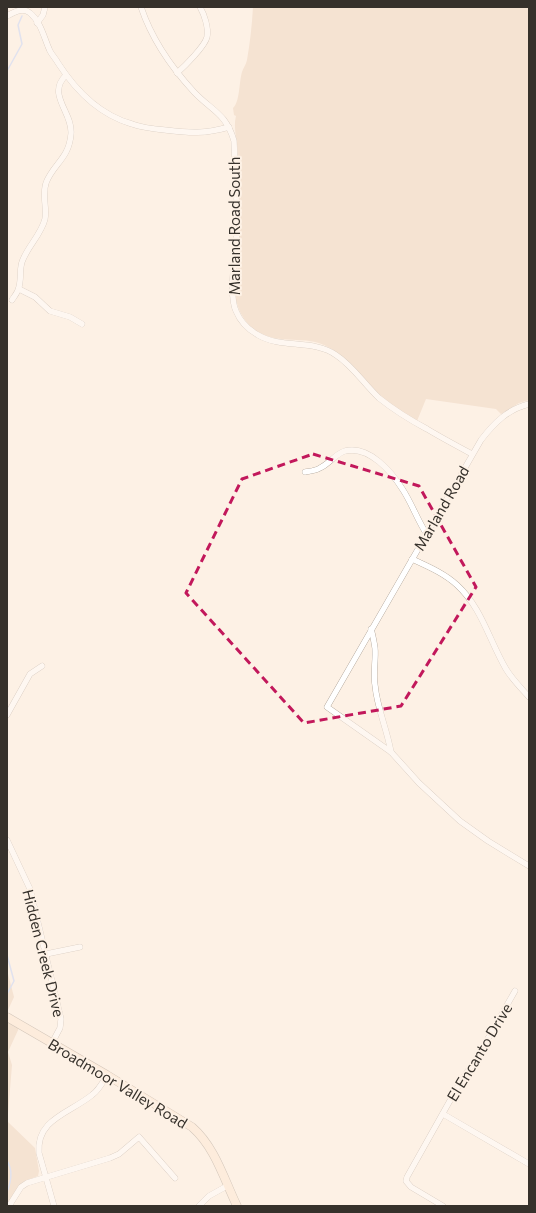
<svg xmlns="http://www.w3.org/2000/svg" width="536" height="1213" viewBox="0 0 536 1213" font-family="Commissioner,sans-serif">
  <rect width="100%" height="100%" fill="#fdf1e5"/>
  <!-- green -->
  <g fill="#ebd2ba">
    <path d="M253,7H529V400L519,403L501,414L496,409L426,399L417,421C404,413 391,406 380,395C362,378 348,356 324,345C299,334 270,348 248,324C242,317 238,309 236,300C235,291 237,281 237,273C238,263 239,253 239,243C241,212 239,182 238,152C237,140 233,127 236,116L234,115L233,108C240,102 239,82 242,72C243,68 246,65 247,60C250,43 252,25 253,7Z"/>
    <polygon points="7,970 14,997 8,1010 7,1009"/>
    <polygon points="7,1021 19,1028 8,1052 12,1065 8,1114 8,1122 35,1148 39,1171 38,1176 23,1182 19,1186 7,1205"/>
  </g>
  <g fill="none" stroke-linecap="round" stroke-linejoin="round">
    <!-- stream -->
    <g stroke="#bed1f9" stroke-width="1.5">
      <polyline points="7,71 22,44 18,25 22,16"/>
      <polyline points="7,955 14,981 7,994"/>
      <path d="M7,1161C13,1170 11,1182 7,1192"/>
    </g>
    <!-- street casing -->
    <g stroke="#9e9183" stroke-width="6">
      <g id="street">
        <path d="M141,7C152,40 171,67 194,92C212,111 226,113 234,141C235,171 237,200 237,229C236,250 228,294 236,311C240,321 249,330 258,335C282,349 313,339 336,355C353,366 364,384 379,398C394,410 410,420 427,429C442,438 457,446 472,454"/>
        <path d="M7,16C14,12 23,7 30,13C41,22 44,38 50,51C52,55 56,59 58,63C76,91 100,115 132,124C143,128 154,129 165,130C190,133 205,134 229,127"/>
        <polyline points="37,23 43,15 45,7"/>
        <path d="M177,73C185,66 205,46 207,37C209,28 204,14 200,7"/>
        <polyline points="19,289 35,297 50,311 70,317 82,324"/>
        <path d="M12,300C14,297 17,293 18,290C22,281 19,271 22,262C27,247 41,235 45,219C47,207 42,195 46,183C53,164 69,159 71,134C73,112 46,95 66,75"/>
        <path d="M529,404C508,409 494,423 481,440L327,707L391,752L419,783L460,821L488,841L529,866"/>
        <path d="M305,472C310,471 315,471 320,468C329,464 335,454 345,451C369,445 392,472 403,490C412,504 417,519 426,533"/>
        <path d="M412,559C427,566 444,573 457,585C482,608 489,640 506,669C512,679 521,688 529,697"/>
        <path d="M371,629C373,635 374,642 375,648C376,660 373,673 375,685C377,708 387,729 391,752"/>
        <polyline points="7,715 30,674 42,666"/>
        <polyline points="7,840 30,889 61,1019 60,1028 52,1043"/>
        <polyline points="46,954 80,947"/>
        <polyline points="443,1114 529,1164"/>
        <polyline points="9,1206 21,1187 27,1183 110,1158 119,1154 139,1137 175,1178"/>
        <path d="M54,1206L39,1153C36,1119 70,1113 92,1095C99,1090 103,1082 107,1075"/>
        <polyline points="199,1206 209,1196 227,1186"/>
        <polyline points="443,1206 411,1187 406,1181 407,1177 461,1081 478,1056 515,991"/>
      </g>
    </g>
    <!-- secondary casing -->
    <g stroke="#9e9183" stroke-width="9">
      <path id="secondary" d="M7,1017L107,1075L192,1127C215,1147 224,1179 237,1206"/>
    </g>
    <!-- street -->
    <use href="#street" stroke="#fff" stroke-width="5.5"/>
    <!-- secondary -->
    <use href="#secondary" stroke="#fce7d0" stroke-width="8"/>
  </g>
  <!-- marked area -->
  <path d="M0 0H536V1213H0ZM313,454L419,486L476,587L401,706L304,723L186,593L242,479Z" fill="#fdf1e5" fill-opacity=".55" fill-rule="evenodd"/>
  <path fill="none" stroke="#c2185b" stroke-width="3" stroke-dasharray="8 5" stroke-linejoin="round" d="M313,454L419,486L476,587L401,706L304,723L186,593L242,479Z"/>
  <g text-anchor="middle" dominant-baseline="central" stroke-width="4" stroke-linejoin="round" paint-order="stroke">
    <!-- street labels -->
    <g font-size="15" fill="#36312b" stroke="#fdf1e5">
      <text transform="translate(234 226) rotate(-90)">Marland Road South</text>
      <text transform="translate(441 508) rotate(-60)">Marland Road</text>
      <text transform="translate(44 953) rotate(76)">Hidden Creek Drive</text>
      <text transform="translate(479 1052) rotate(-59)">El Encanto Drive</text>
      <text transform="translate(118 1083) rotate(31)">Broadmoor Valley Road</text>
    </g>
  </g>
  <!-- border -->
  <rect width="536" height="1213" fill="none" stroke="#36312b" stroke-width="16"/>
</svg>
